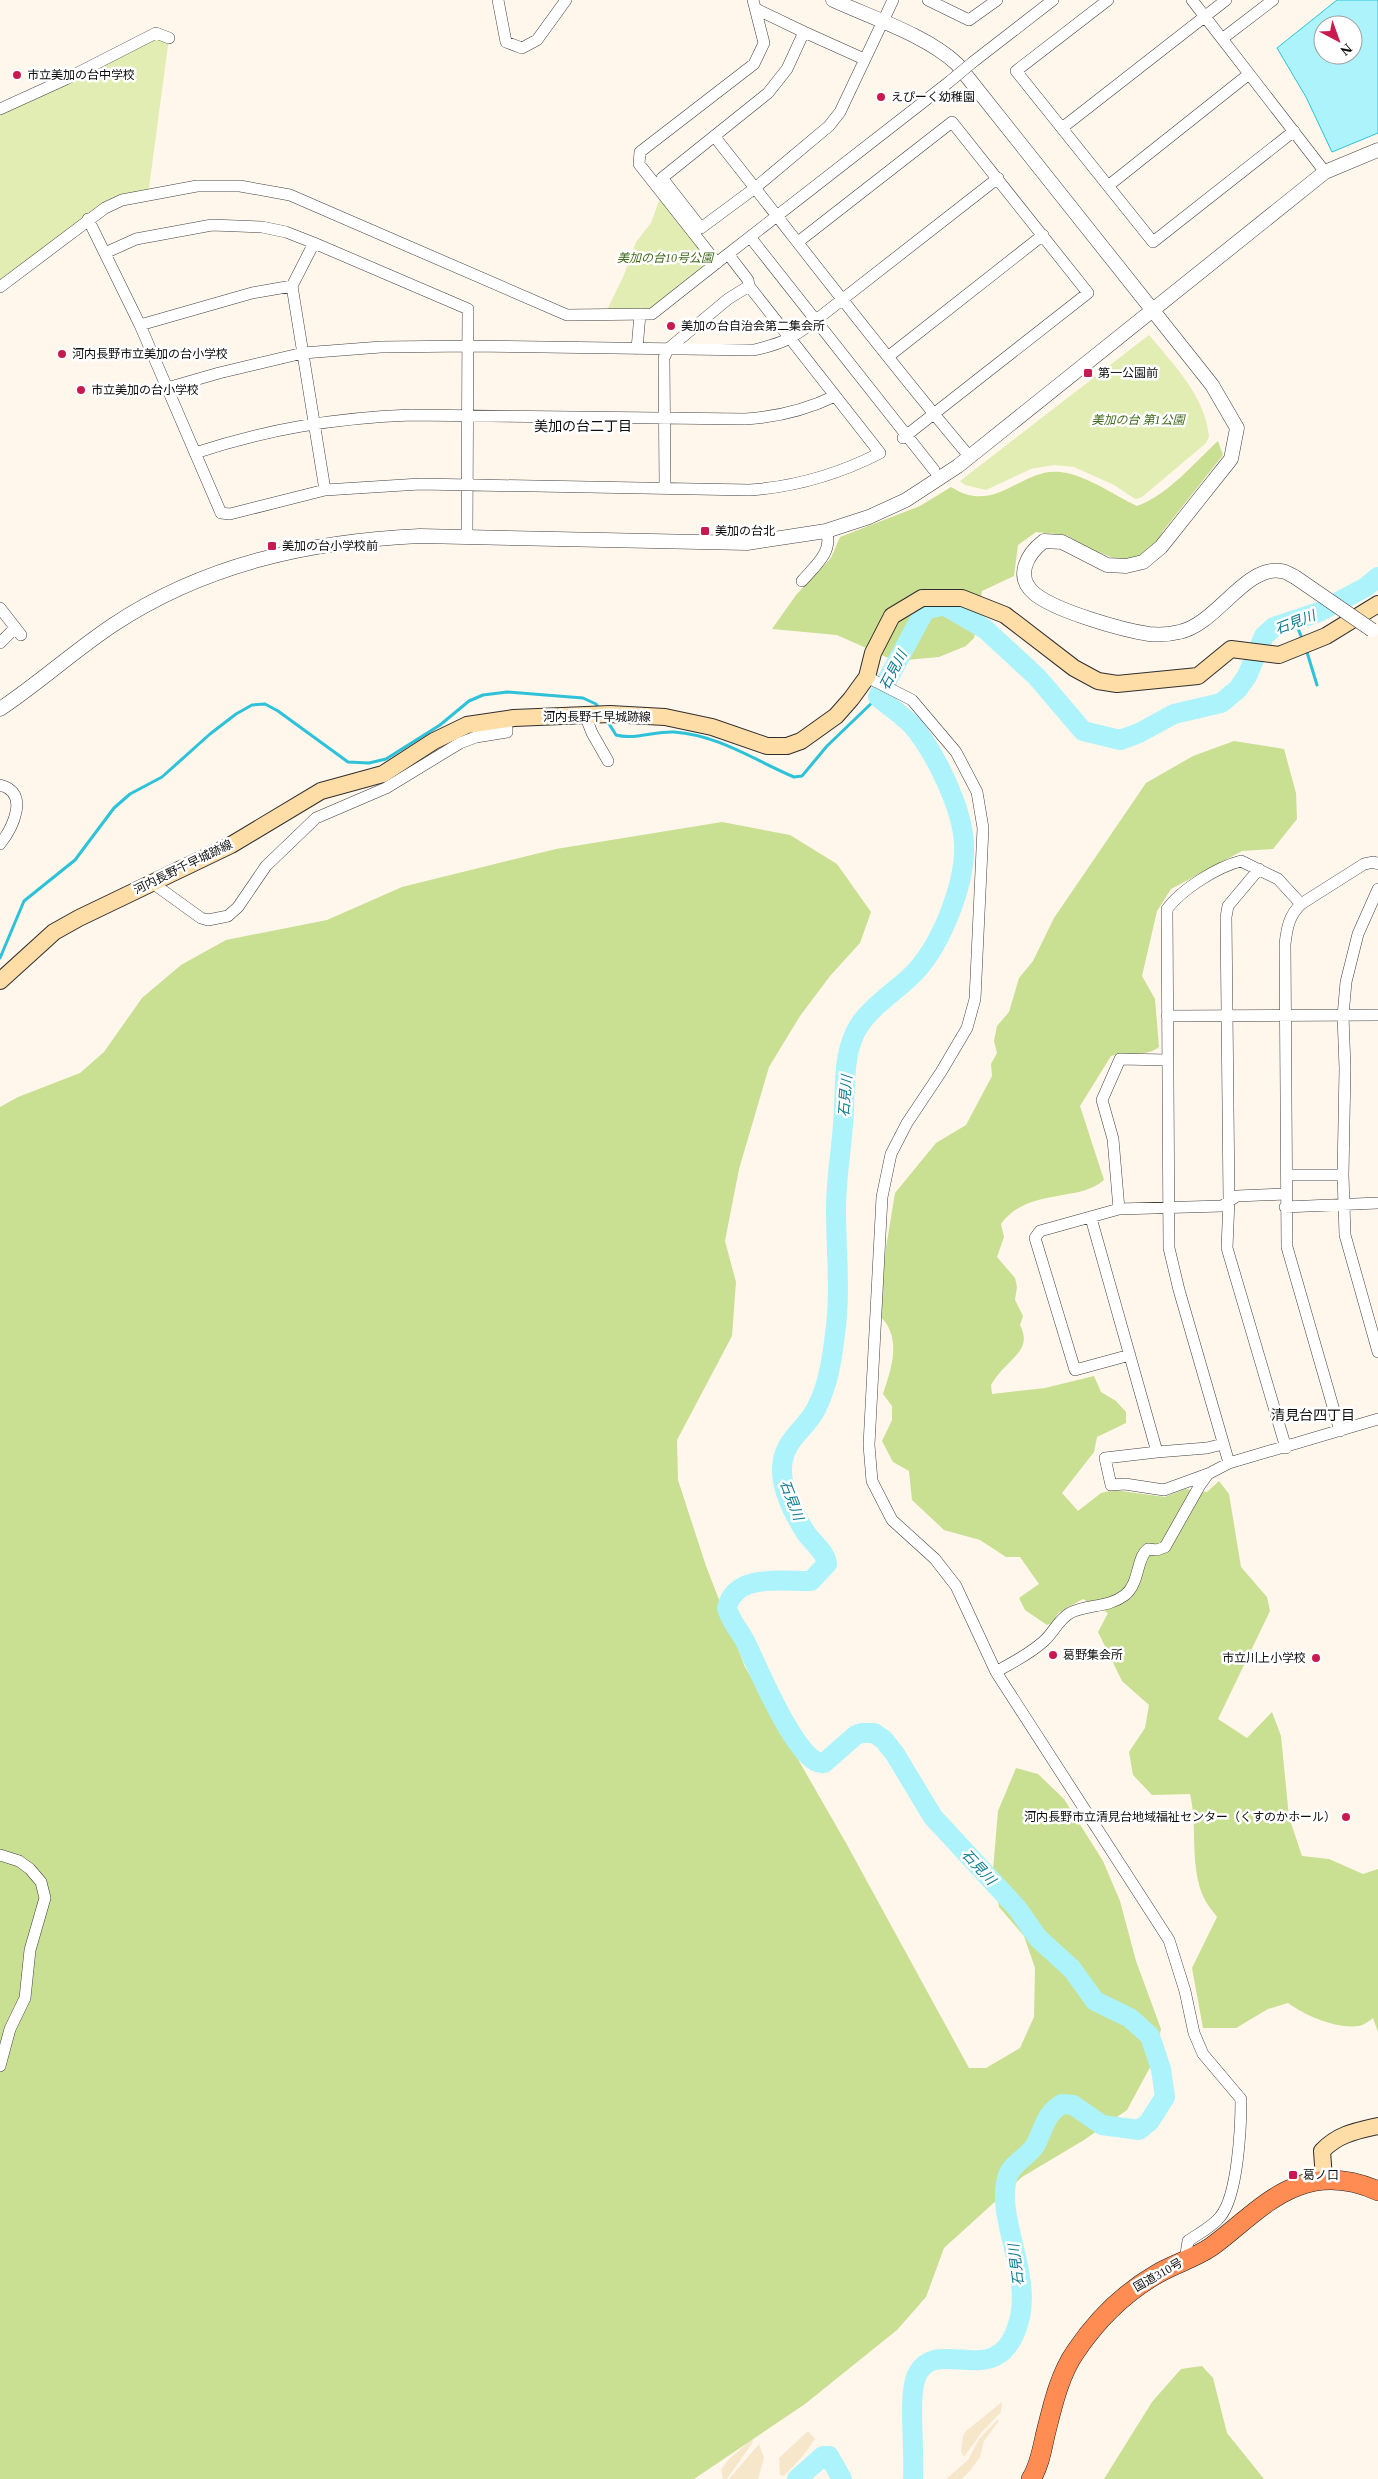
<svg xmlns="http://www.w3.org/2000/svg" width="1378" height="2479" viewBox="0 0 1378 2479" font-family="'Times New Roman','Noto Sans JP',serif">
	<rect width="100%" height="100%" fill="#fff6ec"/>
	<path fill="#f7e7ca" d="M 1002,2402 L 1001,2412 L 982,2432 L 964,2457 L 961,2452 L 963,2436 L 966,2431 Z
		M 998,2419 L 998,2422 L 984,2441 L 980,2457 L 970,2471 L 961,2479 L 946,2479 L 968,2460 L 979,2439 Z
		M 808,2431 L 815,2439 L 802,2457 L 784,2476 L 780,2475 L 779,2458 Z
		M 752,2439 L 753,2442 L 727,2479 L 723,2479 L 721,2470 L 728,2460 Z
		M 759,2444 L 764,2458 L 758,2479 L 729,2479 Z"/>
	<path fill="#e1edb3" d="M 156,33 L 169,38 L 148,195 L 122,200 L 0,287 L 0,109 Z
		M 660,198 L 710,260 L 708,265 L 651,311 L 607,310 L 624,275 L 636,242 L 651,223 Z
		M 1149,335 C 1173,364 1206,397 1209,437 L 1205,444 L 1142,497 L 1135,499 L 1114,485 L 1074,467 L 1054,465 L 1031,469 L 986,490 L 965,485 L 960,481 Z"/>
	<path fill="#c9df91" d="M 1218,441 L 1223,455 L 1163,531 L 1153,549 L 1135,559 L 1116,559 L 1091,549 L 1066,535 L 1036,532 L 1018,545 L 1014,576 L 982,591 L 974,638 L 966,646 L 939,657 L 895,661 L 837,635 L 772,629 L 796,595 L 831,558 L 840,537 L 920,506 L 951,487 C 996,516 1020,468 1060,472 C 1087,475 1113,495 1137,506 C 1168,495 1194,463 1218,441 Z
		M 1234,741 L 1284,749 L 1296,793 L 1297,819 L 1273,849 L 1242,851 L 1171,889 L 1157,911 L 1142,976 L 1155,999 L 1159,1047 C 1147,1057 1126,1052 1111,1056 L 1080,1106 L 1104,1180 C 1078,1203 1028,1187 1001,1224 L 1004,1237 L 997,1257 L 1015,1278 L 1017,1287 L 1015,1300 L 1023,1316 L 1020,1325 C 1031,1346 1016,1355 1003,1369 C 998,1374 994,1380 991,1385 L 992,1394 L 1045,1388 L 1094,1376 L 1101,1392 L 1116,1401 L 1126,1412 L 1126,1423 L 1097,1437 L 1094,1452 L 1062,1493 L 1078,1511 L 1101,1493 L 1114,1490 L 1165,1497 L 1185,1489 L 1207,1492 L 1219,1481 L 1229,1494 L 1241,1567 L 1267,1597 L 1270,1611 L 1218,1719 L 1247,1738 L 1272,1712 L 1281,1736 L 1289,1817 L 1302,1856 L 1329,1859 L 1363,1874 L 1378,1869 L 1378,2032 L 1373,2018 C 1369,2021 1364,2025 1359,2026 C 1336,2029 1306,2016 1288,2003 L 1268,2009 L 1236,2028 L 1203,2028 L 1192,1968 L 1217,1917 C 1213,1911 1207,1905 1204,1898 C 1189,1866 1198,1827 1190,1794 L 1152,1795 L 1133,1775 L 1129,1752 L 1145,1728 L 1149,1705 L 1122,1681 L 1098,1632 L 1108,1613 L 1083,1599 L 1058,1613 L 1053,1623 L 1047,1625 L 1025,1610 L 1019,1598 L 1039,1584 L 1020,1557 L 1006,1557 L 980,1540 L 944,1530 L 912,1500 L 909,1471 L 893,1462 L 882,1441 L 892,1420 L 892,1406 L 883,1394 C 892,1367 902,1338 880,1316 L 879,1290 L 895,1193 L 936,1143 L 966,1125 L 992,1076 L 991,1064 L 997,1053 L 994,1041 L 997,1026 L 1009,1012 L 1019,978 L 1033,961 L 1054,918 L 1146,783 L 1193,756 Z
		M 722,822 L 790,835 L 837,864 L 871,912 L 860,943 L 830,976 L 800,1016 L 769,1067 L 739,1169 L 725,1241 L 736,1282 L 732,1336 L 677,1440 L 678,1480 L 706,1566 L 745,1667 L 846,1843 L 969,2068 L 986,2068 L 1020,2048 L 1034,2017 L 1035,1968 L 1024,1936 L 999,1907 L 993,1870 L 998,1811 L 1016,1768 L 1038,1774 L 1064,1799 L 1103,1861 L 1120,1901 L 1136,1961 L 1161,2029 L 1155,2058 L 1127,2110 L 1084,2140 L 1022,2177 L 944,2248 L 926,2297 L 897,2330 L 805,2404 L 694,2479 L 0,2479 L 0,1107 L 18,1097 L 80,1073 L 104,1052 L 142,998 L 181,965 L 226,940 L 327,920 L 402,887 L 556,849 Z
		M 1202,2366 L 1213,2378 L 1227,2433 L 1264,2479 L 1104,2479 L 1152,2402 L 1181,2369 Z"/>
	<path fill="#acf3fb" stroke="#2dc2d8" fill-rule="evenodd" d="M 1337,0 L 1378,0 L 1378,133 L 1332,152 L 1306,97 L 1277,48 ZM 1323,25 L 1353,25 L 1353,55 L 1323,55 Z"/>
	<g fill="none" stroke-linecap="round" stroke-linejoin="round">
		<path stroke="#2dc2d8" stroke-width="3" d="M 1295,621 L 1303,641
			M 1306,649 L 1317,685
			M 606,719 L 616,735 C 634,740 655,731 674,732 C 718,735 754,760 794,777 L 802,776 L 827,746 L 878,697
			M 0,958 L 24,901 L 75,860 L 114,808 L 130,794 L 162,777 L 210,734 L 236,714 L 252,705 L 265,704 L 278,711 L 348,762 L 369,763 L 386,759 L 440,725 L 469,701 L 483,695 L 507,692 L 583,698 L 596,704 L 600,710"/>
		<path stroke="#acf3fb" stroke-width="20" d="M 797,2479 L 823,2456 L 829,2456 L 842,2479
			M 913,2479 C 915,2452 908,2398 916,2377 C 936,2330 1001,2399 1020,2317 C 1030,2271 996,2216 1007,2178 C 1011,2163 1029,2157 1036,2144 C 1044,2128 1046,2113 1062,2104 L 1073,2105 L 1102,2125 L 1139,2130 L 1149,2122 L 1165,2097 L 1161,2069 L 1150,2036 L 1130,2018 L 1095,2001 L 1072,1969 L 1038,1938 L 1017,1908 L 933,1817 L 895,1754 L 884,1740 L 874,1733 L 862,1733 L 856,1735 L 824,1763 C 799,1768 757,1666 747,1645 C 741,1632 730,1621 727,1608 C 735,1572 784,1582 811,1581 L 827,1564 C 826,1552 813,1543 806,1533 C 795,1516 782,1491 782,1470 C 782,1440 804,1432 816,1409 C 828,1386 832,1360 835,1334 C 841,1293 836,1251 836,1209 C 836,1175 843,1142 844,1108 C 845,1084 844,1056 855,1033 C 865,1011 892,994 909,978 C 940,950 966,884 964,843 C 962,807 935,752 912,725 C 902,715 889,706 878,697 L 925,610 L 944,605 L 985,629 L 1037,677 L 1083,731 L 1120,740 L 1139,733 L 1174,714 L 1221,703 L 1238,689 L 1247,676 L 1264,636 L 1274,627 L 1319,612 L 1366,587 L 1378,577"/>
		<defs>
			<path id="minor" d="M 498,0 L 506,42 L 522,48 L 537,40 L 566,0
				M 928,0 L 969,20 L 997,0
				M 1108,0 L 1016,71 L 1153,242 L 1294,131
				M 1192,0 L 1325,172
				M 756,9 L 804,32
				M 1222,39 L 1273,0
				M 864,59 L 804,32 L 787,69 L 768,93 L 662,178 L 701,228 L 755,188 L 829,126 L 840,112 L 893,0
				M 973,62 L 1053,0
				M 0,109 L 66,79 L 156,33 L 169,38
				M 1062,128 L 1226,0
				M 714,136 C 799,243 881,352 969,456
				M 1108,186 L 1249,74
				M 88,219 L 140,325 L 221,513 L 230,514 L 325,490 L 420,484 L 749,490 C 795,487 839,474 880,453 L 749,286 L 728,299 L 668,349 L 664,358 L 665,487
				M 750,237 L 934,470
				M 798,242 L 952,122 L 1088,293 L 903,438
				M 105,253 L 136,239 L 212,225 L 262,227 L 286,232 L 314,243 L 468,309 L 467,537
				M 728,254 L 949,82
				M 717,263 L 639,164 L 640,152 L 754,64 L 764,43 L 753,0
				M 292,286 L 314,243
				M 0,287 L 105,208 L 122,200 L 197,186 L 240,186 L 290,195 L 567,315 L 652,314 L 728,254 L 748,280 L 749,286
				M 140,325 L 252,293 L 292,286 L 325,490
				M 637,349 L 640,314
				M 889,356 L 1043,235
				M 167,388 L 219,373 L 303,353 L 381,347 L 470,346 L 754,350 C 784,343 791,339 816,320 L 998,178
				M 195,453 C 268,429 334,418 411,415 L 745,419 C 778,417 806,410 835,396
				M 802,581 C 815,566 834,551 826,531
				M 0,608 L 21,635
				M 0,643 L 15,628
				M 867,677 L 912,700 L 956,752 L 977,792 L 983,828 L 975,999 L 967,1028 L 941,1072 L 907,1123 L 891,1154 L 882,1197 L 869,1445 L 872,1481 L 892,1520 L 935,1559 L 956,1586 L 996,1672 L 1169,1940 L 1185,1991 L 1194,2033 L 1203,2054 L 1241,2099 C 1241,2127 1238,2196 1220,2217 C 1212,2227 1198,2234 1188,2241 L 1185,2260
				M 585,715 L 592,733 L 608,761
				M 0,785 C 31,792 12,829 0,844
				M 1259,869 L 1228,906 L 1226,917 L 1229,1200 L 1227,1248 L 1286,1448
				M 151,882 L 201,918 L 208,920 L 228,916 L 238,907 L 266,866 L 316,818 L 386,788 L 460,743 L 476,737 L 507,732 L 507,728 L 481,730
				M 1378,889 L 1358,934 L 1346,982 L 1343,1016 L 1345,1068 L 1343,1175 L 1345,1235 L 1378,1352
				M 1167,1016 L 1378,1015
				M 1287,1175 L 1343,1175
				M 1285,1207 L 1378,1203
				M 1119,1209 L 1113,1139 L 1102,1100 L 1120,1059 L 1167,1060
				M 1091,1218 L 1157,1452 L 1207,1448 L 1223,1444
				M 1130,1355 L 1075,1370 L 1035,1238 L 1040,1231 L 1119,1209 L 1222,1206 L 1237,1196 L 1285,1194
				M 1340,1431 L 1287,1247 L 1285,944 C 1287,927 1289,916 1301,904 L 1364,864 L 1374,862 L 1378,864
				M 1157,1452 L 1105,1458 L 1111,1485 L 1125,1484 L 1164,1490 L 1208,1474
				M 1229,1463 L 1179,1290 L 1169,1248 L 1167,909 C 1182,889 1217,867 1241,861 L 1278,879 L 1301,904
				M 996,1672 C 1013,1662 1030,1654 1044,1641 C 1054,1632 1058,1620 1070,1613 C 1088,1604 1108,1608 1125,1595 C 1140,1583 1136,1558 1148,1549 L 1157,1550 L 1165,1547 L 1200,1485 L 1208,1474 L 1229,1463 L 1378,1419
				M 0,1855 L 19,1861 L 30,1869 L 41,1882 L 45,1898 L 30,1950 L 25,1998 L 10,2029 L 0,2066"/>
			<path id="tertiary" d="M 833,0 C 872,18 926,35 957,64 L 1212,385 L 1237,428 L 1231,459 L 1161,547 L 1143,562 L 1126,566 L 1107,565 L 1062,542 L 1044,541 C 1027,554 1014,577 1035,594 C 1056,611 1122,630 1149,634 C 1158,635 1171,634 1179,632 C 1216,625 1245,565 1281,571 C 1285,571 1291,575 1295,577
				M 0,709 C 39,683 74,651 113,625 C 205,564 311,541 420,536 L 747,543 L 826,531 L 869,517 L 906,500 L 958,466 L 1325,172 L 1378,150"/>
			<path id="secondary" d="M 0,981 L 54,932 L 79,918 L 231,845 L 321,791 L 383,774 L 434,741 L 467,725 L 514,718 L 610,714 L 665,717 L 712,727 L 767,746 L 787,746 L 801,741 L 836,716 L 851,699 L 867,677 L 873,653 L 892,616 L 922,598 L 962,598 L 1005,615 L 1074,668 L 1098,681 L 1117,684 L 1198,676 L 1231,649 L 1279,655 L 1326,636 L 1378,604
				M 1324,2179 L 1322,2151 C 1338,2134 1356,2131 1378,2126"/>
			<path id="trunk" d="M 1031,2479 C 1039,2467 1042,2450 1045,2436 C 1052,2408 1059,2375 1076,2351 C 1097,2320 1124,2293 1157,2274 C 1174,2264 1195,2258 1211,2247 C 1239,2227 1265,2198 1298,2186 C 1325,2176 1352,2179 1378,2191"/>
		</defs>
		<use href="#minor" stroke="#404040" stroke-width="12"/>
		<use href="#tertiary" stroke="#404040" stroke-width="15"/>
		<use href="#secondary" stroke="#2f2f2f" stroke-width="18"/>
		<use href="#trunk" stroke="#1e1e1e" stroke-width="20"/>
		<use href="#minor" stroke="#fff" stroke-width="11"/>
		<use href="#tertiary" stroke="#fff" stroke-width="14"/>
		<use href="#secondary" stroke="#ffdda7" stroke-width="16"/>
		<use href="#trunk" stroke="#ff8c53" stroke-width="19"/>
		<defs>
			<path id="minor-bridge" d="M 949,82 L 973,62"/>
			<path id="tertiary-bridge" d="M 1295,577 L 1372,630"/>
		</defs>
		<use href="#minor-bridge" stroke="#404040" stroke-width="12" stroke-linecap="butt"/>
		<use href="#tertiary-bridge" stroke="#404040" stroke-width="15" stroke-linecap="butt"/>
		<use href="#minor-bridge" stroke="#fff" stroke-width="11"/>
		<use href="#tertiary-bridge" stroke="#fff" stroke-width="14"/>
	</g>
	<g fill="#c81a51" stroke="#fff" stroke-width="2">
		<circle cx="17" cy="75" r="5"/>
		<circle cx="881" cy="97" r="5"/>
		<circle cx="671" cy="326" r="5"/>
		<circle cx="62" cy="354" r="5"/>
		<rect x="1083" y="368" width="10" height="10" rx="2.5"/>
		<circle cx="81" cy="390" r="5"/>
		<rect x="700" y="526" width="10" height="10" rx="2.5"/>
		<rect x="267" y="541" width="10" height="10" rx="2.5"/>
		<circle cx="1053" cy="1655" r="5"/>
		<circle cx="1316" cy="1658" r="5"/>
		<circle cx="1346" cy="1817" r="5"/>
		<rect x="1288" y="2170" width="10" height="10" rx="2.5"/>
	</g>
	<g text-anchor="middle" stroke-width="5" stroke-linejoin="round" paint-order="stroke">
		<g font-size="12" fill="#0d0d0d" stroke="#fff" text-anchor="start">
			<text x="27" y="79">市立美加の台中学校</text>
			<text x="891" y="101">えぴーく幼稚園</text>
			<text x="681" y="330">美加の台自治会第二集会所</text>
			<text x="72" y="358">河内長野市立美加の台小学校</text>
			<text x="1098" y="377">第一公園前</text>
			<text x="91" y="394">市立美加の台小学校</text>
			<text x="715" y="535">美加の台北</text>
			<text x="282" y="550">美加の台小学校前</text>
			<text x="1063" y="1659">葛野集会所</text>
			<text x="1306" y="1662" text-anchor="end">市立川上小学校</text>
			<text x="1336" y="1821" text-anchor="end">河内長野市立清見台地域福祉センター（くすのかホール）</text>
			<text x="1303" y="2179">葛ノ口</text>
		</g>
		<g font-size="12" font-style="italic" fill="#3f6918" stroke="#fff">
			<text x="665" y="262">美加の台10号公園</text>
			<text x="1138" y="424">美加の台 第1公園</text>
		</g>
		<g font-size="12" fill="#0d0d0d" stroke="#fff">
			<text x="597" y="721">河内長野千早城跡線</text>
			<text transform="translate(183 867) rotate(-26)" y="4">河内長野千早城跡線</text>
			<text transform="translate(1158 2275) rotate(-30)" y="4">国道310号</text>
		</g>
		<g font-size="14" fill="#0d0d0d" stroke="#fff">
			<text x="583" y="431">美加の台二丁目</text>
			<text x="1313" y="1420">清見台四丁目</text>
		</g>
		<g font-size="14" font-style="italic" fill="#0d7c91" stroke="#fff">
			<text transform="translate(1295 622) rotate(-21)" y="5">石見川</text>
			<text transform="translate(893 670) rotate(-62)" y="5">石見川</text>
			<text transform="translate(845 1096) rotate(-85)" y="5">石見川</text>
			<text transform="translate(792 1500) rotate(69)" y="5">石見川</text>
			<text transform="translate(979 1867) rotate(47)" y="5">石見川</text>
			<text transform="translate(1016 2265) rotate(-97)" y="5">石見川</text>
		</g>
	</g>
	<g transform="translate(1338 40) rotate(139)"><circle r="24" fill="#ffffff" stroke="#9e9e9e"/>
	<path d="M0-4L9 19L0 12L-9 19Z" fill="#c81a51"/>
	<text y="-8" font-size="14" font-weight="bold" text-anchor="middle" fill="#0d0d0d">N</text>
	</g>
</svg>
